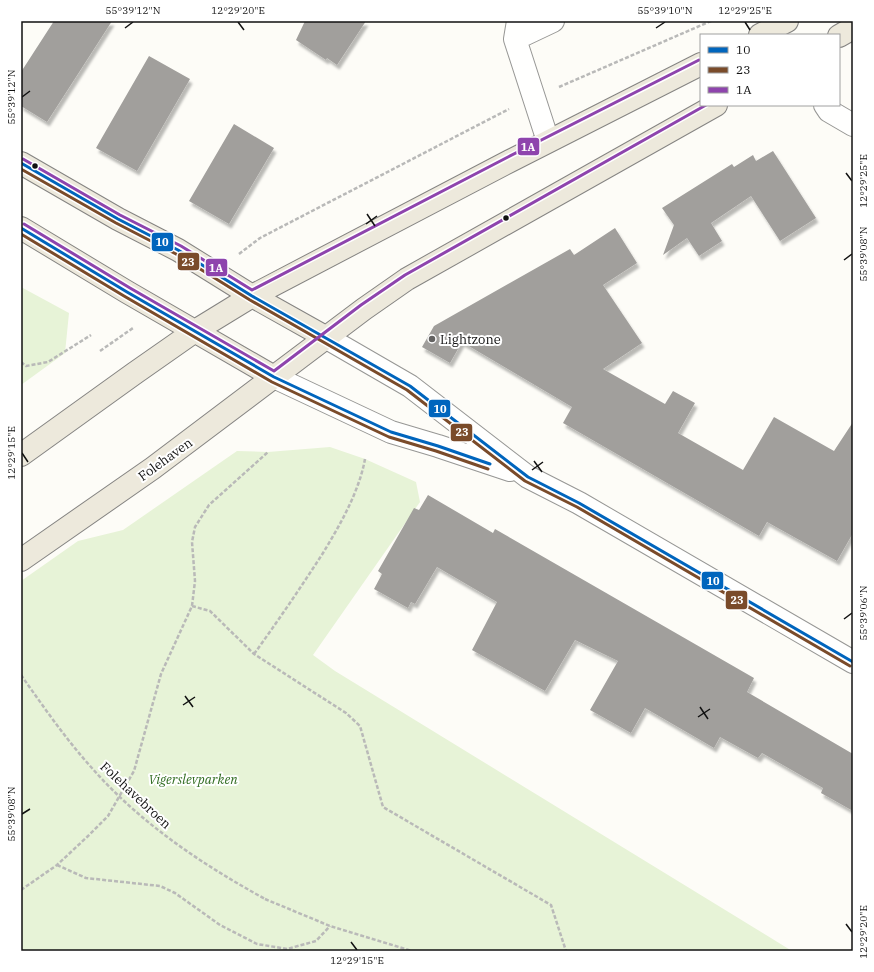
<svg xmlns="http://www.w3.org/2000/svg" width="874" height="972" viewBox="0 0 874 972" font-family="'IBM Plex Serif',serif">
	<defs>
		<filter id="shadow"><feDropShadow dx="2.5" dy="4.5" stdDeviation="1" flood-color="#0004"/></filter>
	</defs>
	<rect width="100%" height="100%" fill="#fdfcf7"/>
	<path fill="#e7f3d7" d="M 21,287 L 69,313 L 65,353 L 21,385 Z
		M 330,447 L 365,459 L 416,482 L 420,502 L 313,655 L 335,671 L 792,951 L 21,951 L 21,581 L 78,541 L 123,530 L 237,451 L 268,452 Z"/>
	<path fill="#a19f9c" filter="url(#shadow)" d="M 54,21 L 112,21 L 47,122 L 21,106 L 21,72 Z
		M 305,21 L 366,21 L 337,65 L 327,58 L 326,60 L 296,40 Z
		M 149,56 L 190,79 L 137,171 L 96,148 Z
		M 234,124 L 274,148 L 229,224 L 189,201 Z
		M 773,151 L 816,218 L 780,241 L 751,196 L 711,223 L 722,241 L 699,256 L 687,238 L 663,255 L 674,225 L 662,208 L 732,164 L 734,167 L 753,155 L 756,161 Z
		M 615,228 L 637,263 L 603,285 L 642,343 L 603,369 L 665,404 L 673,391 L 695,403 L 678,433 L 743,470 L 774,417 L 834,451 L 853,422 L 853,533 L 837,561 L 767,522 L 759,536 L 563,423 L 572,407 L 462,342 L 450,363 L 422,347 L 434,326 L 570,249 L 574,255 Z
		M 428,495 L 493,533 L 495,529 L 754,678 L 747,692 L 853,754 L 853,811 L 821,793 L 823,788 L 762,753 L 758,758 L 720,737 L 714,748 L 645,708 L 631,733 L 590,710 L 618,661 L 575,640 L 545,691 L 472,650 L 497,602 L 437,567 L 415,604 L 411,602 L 408,608 L 374,589 L 382,574 L 378,571 L 414,508 L 419,510 Z"/>
	<g fill="none" stroke-linecap="round" stroke-linejoin="round">
		<defs>
			<path id="minor" d="M 518,21 L 515,39 L 548,141
				M 515,39 L 553,21
				M 825,105 L 829,111 L 853,125"/>
			<path id="tertiary" d="M 327,338 L 410,386 L 528,477 L 579,503 L 853,662
				M 274,377 L 391,432 L 438,446 L 510,470"/>
			<path id="primary" d="M 760,35 L 787,21
				M 839,36 L 853,28
				M 21,163 L 118,219 L 178,250 L 252,296 L 327,338
				M 21,228 L 127,292 L 274,377
				M 21,455 L 135,373 L 195,331 L 252,296 L 510,161 L 701,64
				M 21,560 L 153,468 L 364,309 L 407,279 L 716,105"/>
		</defs>
		<use href="#minor" stroke="#979795" stroke-width="24"/>
		<use href="#tertiary" stroke="#979795" stroke-width="24"/>
		<use href="#primary" stroke="#858482" stroke-width="24"/>
		<path stroke="#b9b9b8" stroke-width="2.5" stroke-dasharray="4 2" stroke-linecap="butt" d="M 559,87 L 711,21
			M 239,254 L 260,238 L 509,109
			M 100,351 L 133,328
			M 21,362 L 26,366 L 48,362 L 91,335
			M 192,606 L 210,611 L 254,654 L 346,713 L 360,726 L 383,807 L 551,905 L 566,951
			M 254,654 C 278,621 301,587 323,553 C 340,525 359,492 365,459
			M 57,865 L 86,878 L 160,886 L 175,893 L 220,925 L 257,944 L 287,949 L 316,941 L 330,926
			M 21,890 L 57,865 L 87,837 L 108,816 L 134,771 L 161,674 L 192,606 L 195,581 L 192,542 L 195,527 L 209,505 L 268,452
			M 265,899 L 330,926 L 412,951"/>
		<use href="#minor" stroke="#fffffe" stroke-width="22"/>
		<use href="#tertiary" stroke="#fffffe" stroke-width="22"/>
		<use href="#primary" stroke="#ede9dc" stroke-width="22"/>
		<path stroke="#b9b9b8" stroke-width="2.5" stroke-dasharray="4 2" stroke-linecap="butt" d="M 21,675 C 43,706 65,738 91,767 C 140,823 200,863 265,899"/>
		<defs>
			<path id="bus-1" d="M 21,163 L 118,219 L 178,250 L 252,296 L 410,386 L 528,477 L 579,503 L 853,662
				M 21,228 L 127,292 L 274,377 L 391,432 L 438,446 L 490,464"/>
			<path id="bus-2" d="M 21,169 L 116,223 L 176,254 L 250,300 L 407,390 L 525,481 L 577,507 L 850,666
				M 21,234 L 124,296 L 272,382 L 389,437 L 436,451 L 488,469"/>
			<path id="bus-3" d="M 23,159 L 120,215 L 181,246 L 252,290 L 508,157 L 699,60
				M 24,224 L 130,288 L 274,371 L 361,305 L 405,275 L 706,105"/>
		</defs>
		<use href="#bus-1" stroke="#fff" stroke-width="6"/>
		<use href="#bus-2" stroke="#fff" stroke-width="6"/>
		<use href="#bus-3" stroke="#fff" stroke-width="6"/>
		<use href="#bus-1" stroke="#0065bd" stroke-width="3"/>
		<use href="#bus-2" stroke="#7a4b2a" stroke-width="3"/>
		<use href="#bus-3" stroke="#8e44ad" stroke-width="3"/>
	</g>
	<path fill="none" stroke="#111" stroke-width="1.5" d="M 238,22 L 244,30M 745,22 L 750,30M 125,28 L 133,22M 656,28 L 665,22M 22,97 L 30,91M 846,173 L 852,181M 367,214 L 375,226M 366,224 L 377,216M 844,260 L 852,254M 22,453 L 28,462M 534,461 L 542,472M 532,470 L 543,462M 844,619 L 852,613M 185,696 L 193,707M 183,705 L 195,697M 700,707 L 708,719M 698,717 L 710,709M 22,814 L 30,809M 846,924 L 852,932M 351,942 L 357,950"/>
	<g fill="#111" stroke="#fff" stroke-width="1.5">
		<circle cx="35" cy="166" r="3.5"/>
		<circle cx="506" cy="218" r="3.5"/>
	</g>
	<circle fill="#646362" stroke="#fff" stroke-width="1.5" cx="432" cy="339" r="4"/>
	<g text-anchor="middle" stroke-width="4" stroke-linejoin="round" paint-order="stroke">
		<g font-size="13" fill="#111" stroke="#fff" text-anchor="start">
			<text x="440" y="344">Lightzone</text>
		</g>
		<g font-size="13" fill="#111" stroke="#fff">
			<text transform="translate(165 459) rotate(-36)" y="5">Folehaven</text>
			<text transform="translate(136 795) rotate(43)" y="5">Folehavebroen</text>
		</g>
		<g font-size="13" font-style="italic" fill="#2f6b1f" stroke="#fff">
			<text x="193" y="784">Vigerslevparken</text>
		</g>
	</g>
	<g stroke="#fff" stroke-width="1.5">
		<rect x="517" y="137" width="23" height="19" rx="4" fill="#8e44ad"/>
		<rect x="151" y="232" width="23" height="20" rx="4" fill="#0065bd"/>
		<rect x="177" y="252" width="23" height="19" rx="4" fill="#7a4b2a"/>
		<rect x="205" y="258" width="23" height="19" rx="4" fill="#8e44ad"/>
		<rect x="428" y="399" width="23" height="19" rx="4" fill="#0065bd"/>
		<rect x="450" y="423" width="23" height="19" rx="4" fill="#7a4b2a"/>
		<rect x="701" y="571" width="23" height="19" rx="4" fill="#0065bd"/>
		<rect x="725" y="590" width="23" height="20" rx="4" fill="#7a4b2a"/>
	</g>
	<g font-size="11" text-anchor="middle" font-weight="bold" fill="#fff">
		<text x="528" y="151">1A</text>
		<text x="162" y="246">10</text>
		<text x="188" y="266">23</text>
		<text x="216" y="272">1A</text>
		<text x="440" y="413">10</text>
		<text x="462" y="436">23</text>
		<text x="713" y="585">10</text>
		<text x="737" y="604">23</text>
	</g>
	<rect width="874" height="972" fill="none" stroke="#ffffff" stroke-width="44"/>
	<rect x="700" y="34" width="140" height="72" fill="#ffffff" stroke="#a0a0a0"/>
	<rect x="708" y="47" width="20" height="6" fill="#0065bd" stroke="#a0a0a0"/>
	<text x="736" y="54" font-size="12" fill="#111111">10</text>
	<rect x="708" y="67" width="20" height="6" fill="#7a4b2a" stroke="#a0a0a0"/>
	<text x="736" y="74" font-size="12" fill="#111111">23</text>
	<rect x="708" y="87" width="20" height="6" fill="#8e44ad" stroke="#a0a0a0"/>
	<text x="736" y="94" font-size="12" fill="#111111">1A</text>
	<rect x="22" y="22" width="830" height="928" fill="none" stroke="#111" stroke-width="1.5"/>
	<g font-size="10" text-anchor="middle" fill="#111">
		<text x="133" y="14">55°39'12"N</text>
		<text x="238" y="14">12°29'20"E</text>
		<text x="665" y="14">55°39'10"N</text>
		<text x="745" y="14">12°29'25"E</text>
		<text transform="translate(11 97) rotate(-90)" y="4">55°39'12"N</text>
		<text transform="translate(863 181) rotate(-90)" y="4">12°29'25"E</text>
		<text transform="translate(863 254) rotate(-90)" y="4">55°39'08"N</text>
		<text transform="translate(11 453) rotate(-90)" y="4">12°29'15"E</text>
		<text transform="translate(863 613) rotate(-90)" y="4">55°39'06"N</text>
		<text transform="translate(11 814) rotate(-90)" y="4">55°39'08"N</text>
		<text transform="translate(863 932) rotate(-90)" y="4">12°29'20"E</text>
		<text x="357" y="964">12°29'15"E</text>
	</g>
</svg>
